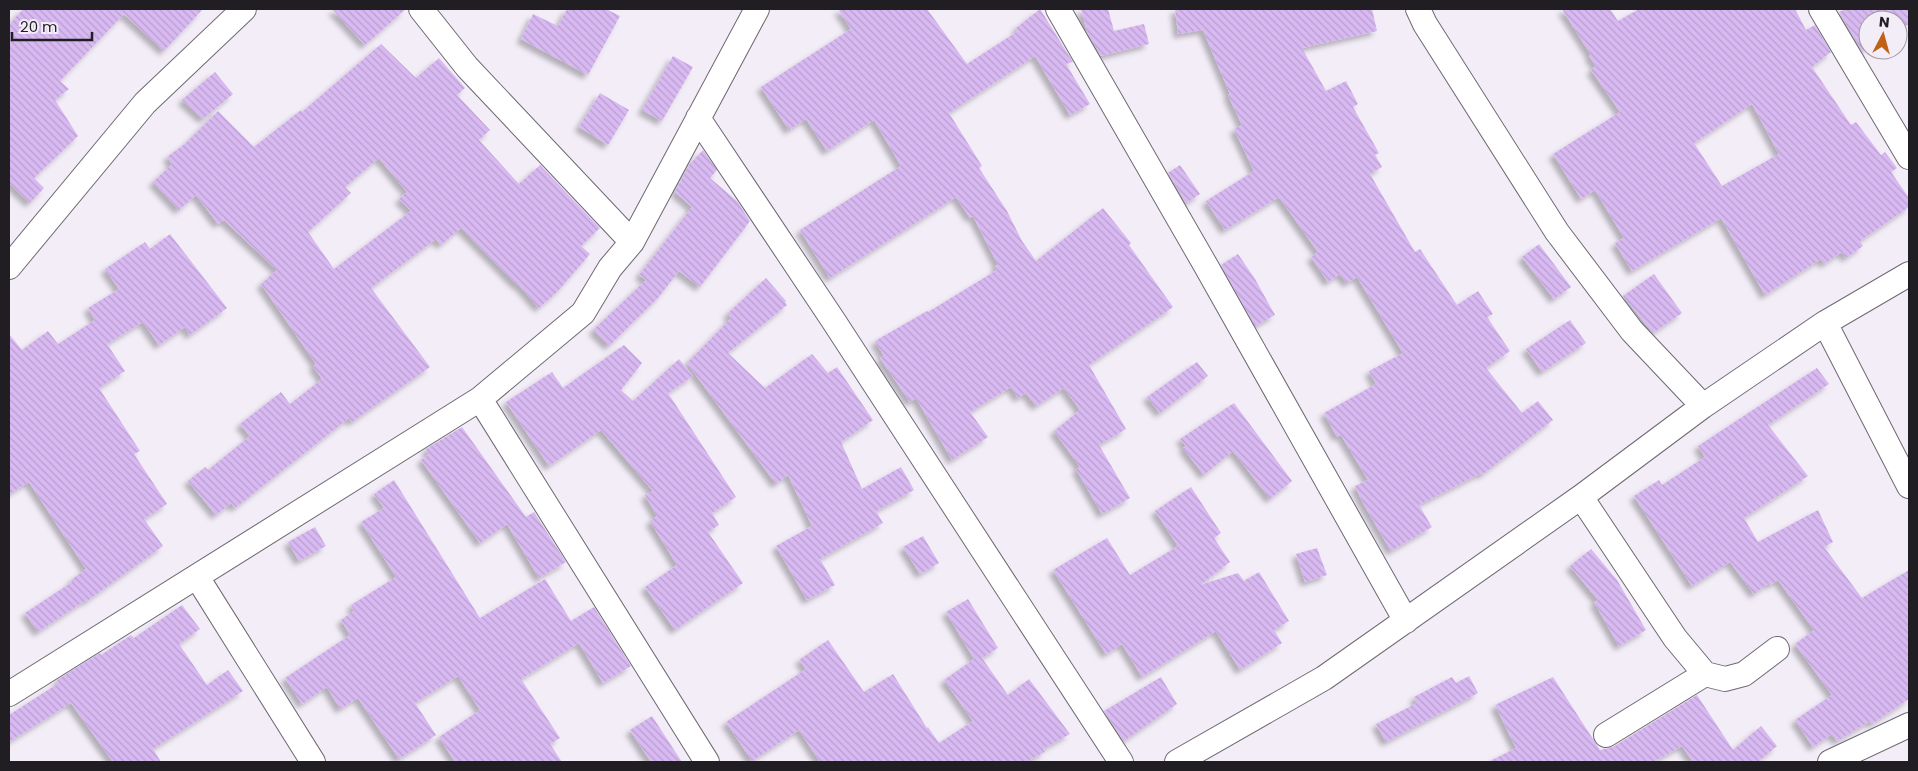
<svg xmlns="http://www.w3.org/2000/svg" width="1918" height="771" viewBox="0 0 1918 771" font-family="Poppins,sans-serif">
	<defs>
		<pattern id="building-back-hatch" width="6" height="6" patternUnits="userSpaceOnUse" patternTransform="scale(1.25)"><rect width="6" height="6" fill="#d8b9f2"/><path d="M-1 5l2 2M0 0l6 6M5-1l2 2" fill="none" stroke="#b99fcf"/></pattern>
		<filter id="shadow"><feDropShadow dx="-4.5" dy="4.5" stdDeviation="2.5" flood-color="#0004"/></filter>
	</defs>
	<rect width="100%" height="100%" fill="#f3edf8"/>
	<path fill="url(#building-back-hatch)" fill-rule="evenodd" filter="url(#shadow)" d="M 23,9 L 203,9 L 164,51 L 124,14 L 60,81 L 69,89 L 55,100 L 78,136 L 34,178 L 44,188 L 30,203 L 9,183 L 9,25 Z
		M 332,9 L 406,9 L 365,45 Z
		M 567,9 L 606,9 L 620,16 L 588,75 L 521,39 L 533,14 L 558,26 Z
		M 838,9 L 927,9 L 967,64 L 1018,31 L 1016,28 L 1040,9 L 1073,62 L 1066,64 L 1090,104 L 1070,115 L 1035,56 L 949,113 L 982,166 L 979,168 L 1007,211 L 1022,241 L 1036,261 L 1103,208 L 1131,243 L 1129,245 L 1173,307 L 1089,365 L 1126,429 L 1099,445 L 1130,498 L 1102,514 L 1076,469 L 1080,467 L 1054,431 L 1080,410 L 1064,388 L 1036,406 L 1026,393 L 1018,398 L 1011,387 L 970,412 L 988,437 L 952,460 L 916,398 L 910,402 L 880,358 L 884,356 L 875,341 L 927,311 L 928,312 L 997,270 L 995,266 L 998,265 L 973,216 L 970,218 L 956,197 L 830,278 L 800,230 L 901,166 L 874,120 L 827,151 L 806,119 L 789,130 L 761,87 L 851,29 Z
		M 1081,9 L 1108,9 L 1114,31 L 1144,24 L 1149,44 L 1101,56 L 1087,32 Z
		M 1175,9 L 1372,9 L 1377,31 L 1302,48 L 1326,91 L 1346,81 L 1358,104 L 1353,107 L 1379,153 L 1375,155 L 1382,167 L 1370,174 L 1415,252 L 1420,249 L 1457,305 L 1478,291 L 1493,314 L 1487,317 L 1510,351 L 1486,368 L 1522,413 L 1538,401 L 1553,420 L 1482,475 L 1481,473 L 1419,505 L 1432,527 L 1391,551 L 1363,503 L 1355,486 L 1368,480 L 1341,435 L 1337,437 L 1324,413 L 1376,384 L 1369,371 L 1403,353 L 1357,277 L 1347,283 L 1340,274 L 1328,282 L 1311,257 L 1318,252 L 1279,197 L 1225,230 L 1206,201 L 1254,171 L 1234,129 L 1242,125 L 1228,95 L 1230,94 L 1203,30 L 1178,34 Z
		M 1562,9 L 1610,9 L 1618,21 L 1639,9 L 1795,9 L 1806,30 L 1815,25 L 1831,52 L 1812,67 L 1851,125 L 1856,122 L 1881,155 L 1885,152 L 1897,168 L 1891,172 L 1909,198 L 1909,207 L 1860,241 L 1863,246 L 1846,258 L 1842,252 L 1824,264 L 1821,259 L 1765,295 L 1721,218 L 1632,271 L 1615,243 L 1624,238 L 1595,190 L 1581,199 L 1553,154 L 1620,112 L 1591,70 L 1596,66 L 1589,56 L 1591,55 ZM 1752,104 L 1779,154 L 1722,186 L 1694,143 Z
		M 1845,9 L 1909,9 L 1909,24 L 1898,31 L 1898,20 L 1868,20 L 1868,48 L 1862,51 L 1839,12 Z
		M 381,44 L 416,78 L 439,58 L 465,88 L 457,95 L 490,130 L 479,140 L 519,184 L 540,165 L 600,228 L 581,246 L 590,254 L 558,291 L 539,308 L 518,284 L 517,285 L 461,228 L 441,245 L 436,239 L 371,288 L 430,367 L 352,422 L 349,418 L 235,508 L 231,503 L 216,515 L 188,481 L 205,467 L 208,470 L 250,436 L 240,424 L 281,392 L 290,404 L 322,379 L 313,366 L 316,364 L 261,284 L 277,270 L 224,220 L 218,224 L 196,195 L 179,210 L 153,182 L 172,164 L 167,157 L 186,143 L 218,111 L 254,147 L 301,110 L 302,112 ZM 379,158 L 407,192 L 399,199 L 411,211 L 334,269 L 308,232 L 351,193 L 345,187 Z
		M 673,56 L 693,67 L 662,121 L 642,110 Z
		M 215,72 L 233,94 L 203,119 L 182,100 Z
		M 600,93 L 629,110 L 608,145 L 579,127 Z
		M 703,150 L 717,170 L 710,178 L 737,201 L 750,221 L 700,287 L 679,271 L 658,298 L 609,346 L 593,330 L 646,280 L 639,275 L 692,207 L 675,192 L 689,165 Z
		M 1180,165 L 1200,194 L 1186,203 L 1168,173 Z
		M 170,234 L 227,308 L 190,335 L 185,327 L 159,345 L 143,322 L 107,344 L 125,371 L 99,388 L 140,451 L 134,454 L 167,504 L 144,519 L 163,546 L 87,601 L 86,600 L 38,632 L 25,613 L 72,582 L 71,580 L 86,569 L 29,482 L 9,494 L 9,334 L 22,350 L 48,331 L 58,344 L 95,320 L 88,308 L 119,289 L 105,269 L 145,242 L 150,249 Z
		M 1539,244 L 1571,287 L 1554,299 L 1522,257 Z
		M 1238,254 L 1255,279 L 1275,315 L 1255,326 L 1221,265 Z
		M 1654,274 L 1682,313 L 1653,333 L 1623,296 Z
		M 766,278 L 786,301 L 785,302 L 787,305 L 728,353 L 765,388 L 812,354 L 828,373 L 837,367 L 873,420 L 841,442 L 862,489 L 901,467 L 914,490 L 876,511 L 883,523 L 820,559 L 835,585 L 807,600 L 776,546 L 812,526 L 788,475 L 776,484 L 687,363 L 731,318 L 727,314 Z
		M 1570,320 L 1586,343 L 1542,372 L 1526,349 Z
		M 624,345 L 642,363 L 621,390 L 633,401 L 679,359 L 693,376 L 668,393 L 736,497 L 712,513 L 719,525 L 708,532 L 743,583 L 675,630 L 645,587 L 677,565 L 650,521 L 657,516 L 645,495 L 653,491 L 601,430 L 549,466 L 506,402 L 552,372 L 563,388 Z
		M 1197,362 L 1208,376 L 1160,413 L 1147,397 Z
		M 1817,368 L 1829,384 L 1768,425 L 1808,476 L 1744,518 L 1758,542 L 1818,510 L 1833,542 L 1824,547 L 1862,598 L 1909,570 L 1909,699 L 1872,724 L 1870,721 L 1837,741 L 1832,734 L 1813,747 L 1795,720 L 1832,695 L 1795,644 L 1814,630 L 1778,580 L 1770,585 L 1769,583 L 1754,594 L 1730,562 L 1692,586 L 1634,496 L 1659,480 L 1662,485 L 1705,457 L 1698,446 Z
		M 1234,403 L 1292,481 L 1270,499 L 1233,451 L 1204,475 L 1183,448 L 1186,446 L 1180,439 Z
		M 462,427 L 526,517 L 534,512 L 566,562 L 539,578 L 507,524 L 480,543 L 421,460 L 429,454 L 426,449 Z
		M 394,480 L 480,618 L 545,579 L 571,621 L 594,607 L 631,666 L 603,683 L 579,643 L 521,679 L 560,738 L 550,744 L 562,762 L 455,762 L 439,737 L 480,710 L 458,676 L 415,703 L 436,735 L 399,759 L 358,698 L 340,709 L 327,687 L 302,704 L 285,678 L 350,635 L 341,620 L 354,611 L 351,605 L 396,577 L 361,522 L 384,508 L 374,494 Z
		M 1191,487 L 1221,533 L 1214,538 L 1230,562 L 1200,585 L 1238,573 L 1244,581 L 1259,572 L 1289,621 L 1274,630 L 1282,643 L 1240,670 L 1216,631 L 1142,677 L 1122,644 L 1106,654 L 1053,570 L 1107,538 L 1130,575 L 1178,546 L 1155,511 Z
		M 315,527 L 326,546 L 299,561 L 288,542 Z
		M 923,536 L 939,563 L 920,574 L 903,547 Z
		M 1317,548 L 1327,575 L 1305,582 L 1296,554 Z
		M 1591,549 L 1617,580 L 1646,630 L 1619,646 L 1594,602 L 1598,600 L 1570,566 Z
		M 968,599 L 998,648 L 982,658 L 1008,695 L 1029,679 L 1070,734 L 1043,749 L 1045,752 L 1026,762 L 820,762 L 799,730 L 752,761 L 726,722 L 806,669 L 799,660 L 828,640 L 864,692 L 893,674 L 927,728 L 928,727 L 939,743 L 973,721 L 944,680 L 974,659 L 946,612 Z
		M 182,605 L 200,629 L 179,644 L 207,685 L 228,670 L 243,691 L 153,749 L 161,762 L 113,762 L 71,703 L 9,742 L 9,715 L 59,683 L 57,680 L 100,653 L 101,655 L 131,635 L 134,638 Z
		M 1469,676 L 1478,693 L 1386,742 L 1376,724 L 1417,703 L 1414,697 L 1452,677 L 1456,683 Z
		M 1161,677 L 1177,704 L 1124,741 L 1104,711 Z
		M 1553,677 L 1600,750 L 1613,747 L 1697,695 L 1733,750 L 1761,726 L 1777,746 L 1758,762 L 1693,762 L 1682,746 L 1653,762 L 1488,762 L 1516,748 L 1495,705 Z
		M 652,716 L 682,762 L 651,762 L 630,730 Z"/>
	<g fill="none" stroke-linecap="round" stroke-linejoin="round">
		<defs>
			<path id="minor" d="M 421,9 L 467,67 L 632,242
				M 1058,9 L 1206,266 L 1406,621
				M 1418,9 L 1425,24 L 1557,232 L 1632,331 L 1703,406
				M 1821,9 L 1909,157
				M 698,118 L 833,320 L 1121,762
				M 9,267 L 145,103 L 244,9
				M 1825,323 L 1909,486
				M 480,399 L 707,762
				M 1581,497 L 1675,638 L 1705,674 L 1725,679 L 1744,674 L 1777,649
				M 197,577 L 313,762
				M 9,694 L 480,399 L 583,313 L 610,268 L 632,242 L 757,9
				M 1606,735 L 1705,674
				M 1177,762 L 1324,678 L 1581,497 L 1703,406 L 1825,323 L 1909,274
				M 1830,762 L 1909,725"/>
		</defs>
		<use href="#minor" stroke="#6e6973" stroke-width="26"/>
		<use href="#minor" stroke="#fff" stroke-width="24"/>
	</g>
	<rect width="1918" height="771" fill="none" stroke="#201e22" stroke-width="20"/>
	<g transform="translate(1883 35) rotate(6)"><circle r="24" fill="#f3edf8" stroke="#9f9aa2"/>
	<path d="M0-4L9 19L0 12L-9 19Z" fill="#c06118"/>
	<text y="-8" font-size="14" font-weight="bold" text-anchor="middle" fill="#201e22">N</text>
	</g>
	<path d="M12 32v8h80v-8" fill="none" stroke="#201e22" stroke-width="2.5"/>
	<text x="20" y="32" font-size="15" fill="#201e22" stroke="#f3edf8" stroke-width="4" paint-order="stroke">20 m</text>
</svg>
